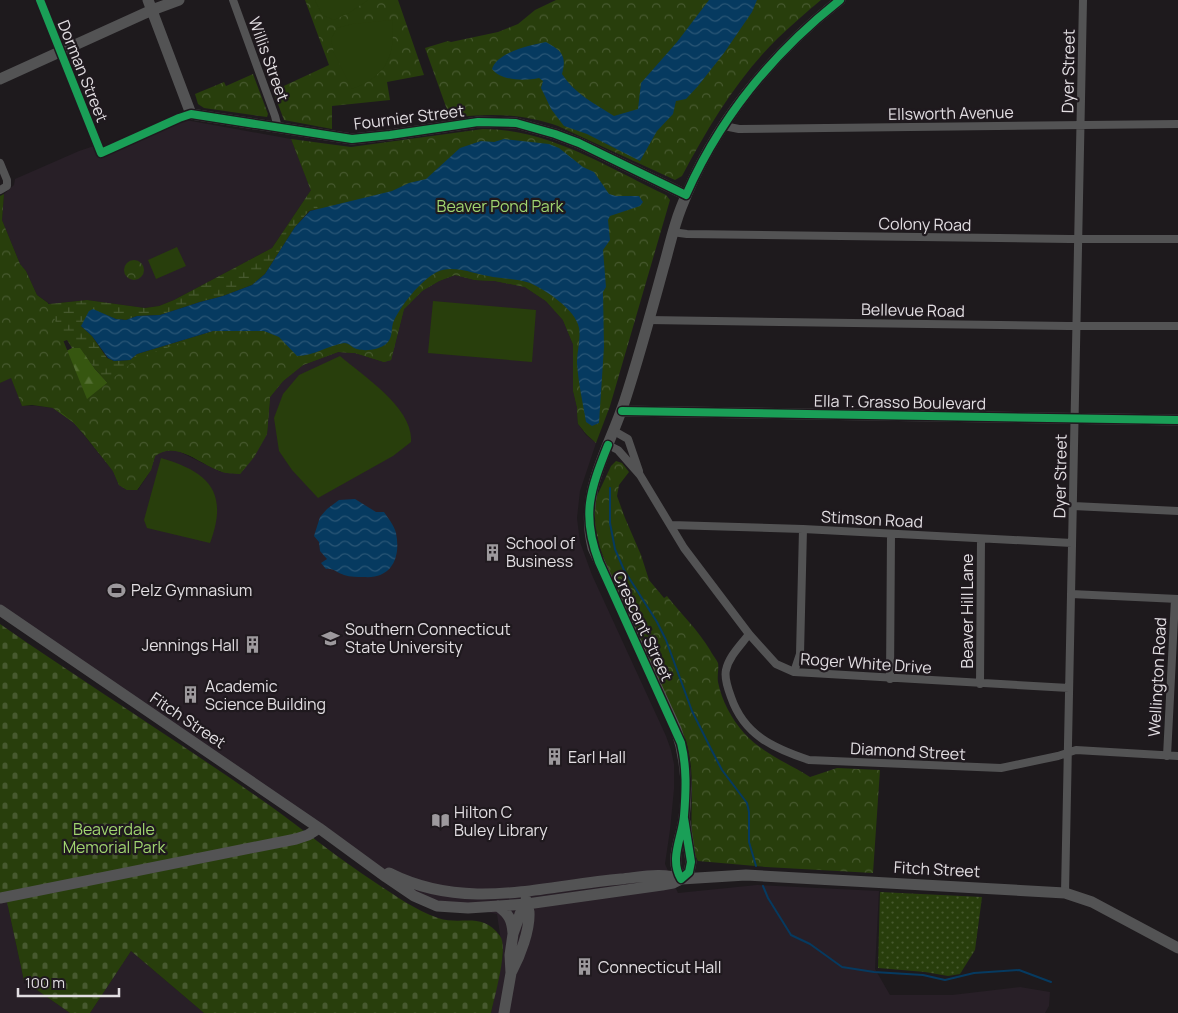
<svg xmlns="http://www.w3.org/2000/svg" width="1178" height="1013" viewBox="0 0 1178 1013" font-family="Manrope,sans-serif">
	<defs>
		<pattern id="grass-dots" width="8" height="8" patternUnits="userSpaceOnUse" patternTransform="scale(1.25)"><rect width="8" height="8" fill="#283e0c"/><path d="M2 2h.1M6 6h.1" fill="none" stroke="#47592f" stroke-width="1.8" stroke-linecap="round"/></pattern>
		<pattern id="forest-firs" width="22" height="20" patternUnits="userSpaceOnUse" patternTransform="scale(1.25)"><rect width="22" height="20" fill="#365610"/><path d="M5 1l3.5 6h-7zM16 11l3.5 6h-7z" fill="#536e32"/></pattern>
		<pattern id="wetland-marsh" width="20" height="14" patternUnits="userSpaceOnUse" patternTransform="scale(1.25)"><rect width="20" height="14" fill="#283e0c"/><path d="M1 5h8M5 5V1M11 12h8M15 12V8" fill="none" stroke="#47592f"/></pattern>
		<pattern id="cemetery-stones" width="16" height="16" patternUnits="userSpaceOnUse" patternTransform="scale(1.25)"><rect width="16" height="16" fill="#283e0c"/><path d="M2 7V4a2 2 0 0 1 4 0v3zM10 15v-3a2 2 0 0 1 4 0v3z" fill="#47592f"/></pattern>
		<pattern id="park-crowns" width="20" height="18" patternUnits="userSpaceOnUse" patternTransform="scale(1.25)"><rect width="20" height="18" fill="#283e0c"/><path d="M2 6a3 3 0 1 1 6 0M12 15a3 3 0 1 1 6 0" fill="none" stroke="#47592f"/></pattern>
		<pattern id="water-waves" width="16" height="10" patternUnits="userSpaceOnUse" patternTransform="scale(1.25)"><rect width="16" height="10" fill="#063a60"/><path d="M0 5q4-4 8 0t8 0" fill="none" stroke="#2a5676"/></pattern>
	</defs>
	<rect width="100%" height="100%" fill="#1e1a1d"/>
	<path fill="#281f27" d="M 186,120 L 291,139 L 311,190 L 272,248 L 174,300 L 159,306 L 145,308 L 87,300 L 50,304 L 37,295 L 26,271 L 20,264 L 2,220 L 4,194 L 14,185 L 15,179 L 79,151 L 94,146 L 99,158 Z
		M 455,275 L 475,280 L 495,281 L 525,287 L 546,301 L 563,320 L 573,344 L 573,390 L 577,407 L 578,424 L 586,435 L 596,443 L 580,491 L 577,518 L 580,542 L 592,575 L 666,736 L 671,750 L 674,764 L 674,789 L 670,830 L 665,864 L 678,893 L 757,885 L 879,891 L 875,969 L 890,995 L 952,995 L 1020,987 L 1050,992 L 1049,1006 L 1045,1013 L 491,1013 L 503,955 L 497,914 L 468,908 L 437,906 L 0,610 L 0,383 L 11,377 L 22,406 L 37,406 L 53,408 L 74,423 L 113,471 L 119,485 L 127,490 L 138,490 L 151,470 L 155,456 L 162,451 L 178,451 L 221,472 L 267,434 L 270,397 L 283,381 L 303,365 L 338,352 L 355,353 L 384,362 L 394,348 L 404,309 L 422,291 L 439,281 Z
		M 7,902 L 24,981 L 70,1013 L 0,1013 L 0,903 Z
		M 131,951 L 204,1013 L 90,1013 Z"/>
	<path fill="url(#grass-dots)" d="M 880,892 L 982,897 L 975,950 L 960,974 L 948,976 L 925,972 L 878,968 Z"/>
	<path fill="url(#forest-firs)" d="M 80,347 L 95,369 L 117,393 L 81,431 L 74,423 L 53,408 L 35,368 L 72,348 Z"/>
	<path fill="url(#wetland-marsh)" d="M 311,190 L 392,191 L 309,211 L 295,227 L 265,274 L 252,285 L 223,296 L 200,302 L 160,315 L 137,316 L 126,320 L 116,319 L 98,312 L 81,326 L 92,336 L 107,358 L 114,361 L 130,360 L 137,354 L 213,331 L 264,331 L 401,306 L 438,272 L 530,283 L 569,310 L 586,422 L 578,424 L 577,407 L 573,390 L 573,344 L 563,320 L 546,301 L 525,287 L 495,281 L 475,280 L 455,275 L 439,281 L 422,291 L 404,309 L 391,360 L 384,362 L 355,353 L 338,352 L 303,365 L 283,381 L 270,397 L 267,434 L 254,457 L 240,474 C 233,473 226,474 220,471 C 199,464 177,440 155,456 L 151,470 L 137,490 L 127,490 L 119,485 L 113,471 L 81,431 L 117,393 L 95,369 L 80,348 L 72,348 L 67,340 L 53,345 L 40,305 L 87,300 L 145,308 L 159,306 L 174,300 L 272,248 Z"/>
	<path fill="url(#cemetery-stones)" d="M 0,624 C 89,686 181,743 269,805 C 305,831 339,859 376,883 C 396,896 415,910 438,918 C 462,926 482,911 500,936 C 509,947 494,998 491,1013 L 204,1013 L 131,951 L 90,1013 L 70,1013 L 24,981 L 7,902 L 0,903 Z"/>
	<path fill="url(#park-crowns)" d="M 305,0 L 398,0 L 424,75 L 387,82 L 390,100 L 332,106 L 332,129 L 284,120 L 273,91 L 329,65 Z
		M 556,0 L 821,0 C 806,12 792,25 778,38 C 738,77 708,127 682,176 L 675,180 L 558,126 C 520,113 489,113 450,118 L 425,48 L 448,41 L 451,42 L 498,32 L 518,24 L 535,10 Z
		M 253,74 L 268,114 L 267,117 L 204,108 L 198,104 L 195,94 L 224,82 L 226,86 Z
		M 483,129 C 550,129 608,168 666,195 L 670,200 L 610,406 L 596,443 L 587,435 L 578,424 L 577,407 L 573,390 L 573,344 L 563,320 L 546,301 L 525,287 L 495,281 L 475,280 L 455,275 L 439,281 L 422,291 L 404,309 L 391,360 L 384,362 L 355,353 L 338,352 L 303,365 L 283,381 L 270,397 L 267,434 L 254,457 L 240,474 C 233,473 226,474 220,471 C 199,464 177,440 155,456 L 151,470 L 137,490 L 127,490 L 119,485 L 113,471 L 89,440 L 74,423 L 63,414 L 53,408 L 32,405 L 22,406 L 11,378 L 0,383 L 0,196 L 4,194 L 2,220 L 20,264 L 26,271 L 37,295 L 48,303 L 87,399 L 138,358 L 347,284 L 291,139 L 351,147 Z
		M124 270a10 10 0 1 1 20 0a10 10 0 1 1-20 0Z
		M 616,461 L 622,463 L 629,472 L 619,485 L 617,496 L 625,518 L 641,555 L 649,580 L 664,598 L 667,596 C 681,614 698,630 710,650 C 712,654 716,659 718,663 C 719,668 717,676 718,682 C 722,701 731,718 744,733 C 762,753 788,763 810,777 L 837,768 L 880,770 L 873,873 L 766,867 L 698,861 C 689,846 692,810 692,792 C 692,774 691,758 686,741 L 611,576 L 599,546 L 594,520 L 596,498 L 611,466 Z"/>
	<path fill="#283e0c" d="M 315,0 L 368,0 L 349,13 L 334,20 L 322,15 Z
		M 392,20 C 396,55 387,76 352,89 L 334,53 L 331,39 L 337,28 L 352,24 Z
		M 177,247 L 186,266 L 156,279 L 148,260 Z
		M 433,301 L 536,310 L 532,362 L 428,353 Z
		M 340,356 C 363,376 414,408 411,442 L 393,456 L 318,498 L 292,470 L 279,451 L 274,418 L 283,394 L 299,375 Z
		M 161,458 C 209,472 229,492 210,543 L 147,528 L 144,520 Z"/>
	<path fill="url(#water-waves)" d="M 709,0 L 757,0 L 752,12 L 724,53 L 698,86 L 686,99 L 676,101 L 673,114 L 657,131 L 640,161 L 587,134 L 564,126 L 551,109 L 544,94 L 541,88 L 543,81 L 539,78 C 525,81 501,81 492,69 C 497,52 531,45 546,42 C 562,51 567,56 562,74 C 574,93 595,104 614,116 L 638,109 L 641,83 L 677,42 Z
		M 504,139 L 549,144 L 559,148 L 583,167 L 594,172 L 609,194 L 616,196 L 639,196 L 643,202 L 640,206 L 610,216 L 608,220 L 610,240 L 603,250 L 606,287 L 603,292 L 604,347 L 599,423 L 592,426 L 586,422 C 583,403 578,382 577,362 C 577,351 581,339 579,328 C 576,310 546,290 530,283 C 519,279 505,279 493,277 C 476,275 454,264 437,272 C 421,280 400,306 393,323 C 391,330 393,338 386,344 C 380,349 366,352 357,349 C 352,348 350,343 344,343 C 329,345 314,356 297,356 L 279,337 L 264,331 L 213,331 L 137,354 L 130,360 L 114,361 L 108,358 L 92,336 L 81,326 L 89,311 L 93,309 L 116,319 L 126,320 L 137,316 L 160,315 L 200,302 L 223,296 L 252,285 L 265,274 L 295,227 L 310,211 L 392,191 L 409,183 L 426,179 L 460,148 L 481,141 L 494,142 Z
		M 355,499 L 376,512 L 384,512 C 388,518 394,525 396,533 C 401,557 392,579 364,577 C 358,577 350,577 344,575 C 337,573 334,568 326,569 L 321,563 L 327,559 L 320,551 L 319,542 L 314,536 L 320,517 L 327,509 L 339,500 Z"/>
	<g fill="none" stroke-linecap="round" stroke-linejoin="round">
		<path stroke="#063a60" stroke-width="2" d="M 610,488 L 610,523 L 615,549 L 624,570 L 657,622 L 666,640 L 692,711 L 711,749 L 722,770 L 747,803 L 749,812 L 749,842 L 756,866
			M 763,886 L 768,898 L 791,935 L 810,944 L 842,967 L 874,972 L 923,975 L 945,980 L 974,973 L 1019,970 L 1051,982"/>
		<path stroke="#535354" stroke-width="8" d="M 40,0 L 101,153 L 179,118 L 191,114
			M 233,0 L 275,116 L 278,128
			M 724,126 L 739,129 L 1178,124
			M 0,163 L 7,180 L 7,186 L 0,190
			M 672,232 L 687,234 L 1070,239 L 1178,239
			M 648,320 L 1068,326 L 1178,326
			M 614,431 L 628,439 L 639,471
			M 608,445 L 618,450 L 640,475 L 684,548 L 749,634 L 776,664 L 794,672 L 1069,688
			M 1073,506 L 1178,511
			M 671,525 L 803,529 L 1072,543
			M 1071,594 L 1178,599
			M 749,634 C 741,645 729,656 726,670 C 724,678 728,689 731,697 C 744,735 773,748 809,760 L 1001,768 L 1058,756 L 1076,750 L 1178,756
			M 794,672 L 800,654 L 803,529
			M 890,679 L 891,534
			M 980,684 L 981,539
			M 1167,756 L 1175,599
			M 1065,893 L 1083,0"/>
		<path stroke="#535354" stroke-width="11" d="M 148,0 L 191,114 L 352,139 L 390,135 L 478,122 L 516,123 L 555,134 L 579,143 L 686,195
			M 0,79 L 152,10 L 179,0
			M 622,411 L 1178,420
			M 0,610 L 319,828 L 386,877 L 414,896 L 437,906 L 468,908 L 527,904 L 662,885 L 673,883 L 681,879 L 746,875 L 1065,893 L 1092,902 L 1178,948
			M 389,873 C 466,912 541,886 621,879 C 641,877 663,872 681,879
			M 681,879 C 669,860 681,840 684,818 C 688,788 686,758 676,729 L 593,548 C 579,491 608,452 625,400 C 639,357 651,313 663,269 C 669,249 673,228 681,208 C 713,125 771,54 840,0
			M 681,879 L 689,872 L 691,862 L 685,822
			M 0,898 L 296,839 L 308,835 L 319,828
			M 498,906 C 509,914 512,920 513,933
			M 512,971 C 520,956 530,930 529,912 C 528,908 527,904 526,900
			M 504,1013 L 511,973 L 510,955 L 513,934 L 520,914 L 527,904"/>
		<defs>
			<path id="cycleway" d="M 40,0 L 101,153 L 179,118 L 191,114 L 352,139 L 390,135 L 478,122 L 516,123 L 555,134 L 579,143 L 686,195 C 720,118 774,52 840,0
				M 622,411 L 1178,420
				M 608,445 C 590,490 581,515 599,562 L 681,743 C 687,767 686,791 684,816 C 682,838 669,859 681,879 L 689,872 L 691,862 L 684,818"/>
		</defs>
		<use href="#cycleway" stroke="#1f191e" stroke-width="11"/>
		<use href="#cycleway" stroke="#1a9f57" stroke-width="8"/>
	</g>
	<defs>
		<symbol id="building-bare" viewBox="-9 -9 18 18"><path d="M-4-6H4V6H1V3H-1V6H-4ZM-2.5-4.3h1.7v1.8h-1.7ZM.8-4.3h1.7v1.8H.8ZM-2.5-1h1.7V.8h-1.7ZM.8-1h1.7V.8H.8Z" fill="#9d999d" stroke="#1f191e" stroke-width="2.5" paint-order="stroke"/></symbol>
		<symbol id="stadium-bare" viewBox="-9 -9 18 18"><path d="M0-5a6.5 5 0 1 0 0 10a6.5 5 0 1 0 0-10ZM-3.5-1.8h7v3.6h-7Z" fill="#9d999d" stroke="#1f191e" stroke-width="2.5" paint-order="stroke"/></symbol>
		<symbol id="university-bare" viewBox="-9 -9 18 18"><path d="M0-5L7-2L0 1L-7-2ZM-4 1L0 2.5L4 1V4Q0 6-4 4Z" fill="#9d999d" stroke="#1f191e" stroke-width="2.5" paint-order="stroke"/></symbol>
		<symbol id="library-bare" viewBox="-9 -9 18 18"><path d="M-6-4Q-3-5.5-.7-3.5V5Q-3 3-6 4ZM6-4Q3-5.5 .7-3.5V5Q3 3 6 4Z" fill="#9d999d" stroke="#1f191e" stroke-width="2.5" paint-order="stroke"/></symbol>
	</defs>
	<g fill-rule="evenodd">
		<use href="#building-bare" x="480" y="540" width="25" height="25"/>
		<use href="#stadium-bare" x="104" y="578" width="25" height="25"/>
		<use href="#university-bare" x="318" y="626" width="25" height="25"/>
		<use href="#building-bare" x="240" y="632" width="25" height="25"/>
		<use href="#building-bare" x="178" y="682" width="25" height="25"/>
		<use href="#building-bare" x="542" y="744" width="25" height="25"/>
		<use href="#library-bare" x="428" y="808" width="25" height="25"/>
		<use href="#building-bare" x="572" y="954" width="25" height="25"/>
	</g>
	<g text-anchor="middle" stroke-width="4.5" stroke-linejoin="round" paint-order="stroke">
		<g font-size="16" fill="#e2dee2" stroke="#1f191e">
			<text transform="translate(269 59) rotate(70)" y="6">Willis Street</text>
			<text transform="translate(83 71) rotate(68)" y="6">Dorman Street</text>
			<text transform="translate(1068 71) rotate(-89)" y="6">Dyer Street</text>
			<text transform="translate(951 113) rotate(-1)" y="6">Ellsworth Avenue</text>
			<text transform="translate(409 117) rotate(-7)" y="6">Fournier Street</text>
			<text transform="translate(925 224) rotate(1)" y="6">Colony Road</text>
			<text transform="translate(913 310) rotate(1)" y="6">Bellevue Road</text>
			<text transform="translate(900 402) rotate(1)" y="6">Ella T. Grasso Boulevard</text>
			<text transform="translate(1060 476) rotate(-89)" y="6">Dyer Street</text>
			<text transform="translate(872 519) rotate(3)" y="6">Stimson Road</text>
			<text transform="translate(967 611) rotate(-90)" y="6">Beaver Hill Lane</text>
			<text transform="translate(643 626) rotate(65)" y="6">Crescent Street</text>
			<text transform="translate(866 663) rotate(4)" y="6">Roger White Drive</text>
			<text transform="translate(1157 677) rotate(-87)" y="6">Wellington Road</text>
			<text transform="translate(188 720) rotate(34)" y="6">Fitch Street</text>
			<text transform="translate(908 751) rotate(3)" y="6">Diamond Street</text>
			<text transform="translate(937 869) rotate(3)" y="6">Fitch Street</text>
		</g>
		<g font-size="16" fill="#a0d570" stroke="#1f191e">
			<text x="500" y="212">Beaver Pond Park</text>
			<text x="114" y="835">Beaverdale<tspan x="114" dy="18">Memorial Park</tspan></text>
		</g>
		<g font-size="16" fill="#e2dee2" stroke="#1f191e" text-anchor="start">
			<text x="506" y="549">School of<tspan x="506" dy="18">Business</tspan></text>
			<text x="131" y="596">Pelz Gymnasium</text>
			<text x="345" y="635">Southern Connecticut<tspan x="345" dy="18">State University</tspan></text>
			<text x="239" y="651" text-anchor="end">Jennings Hall</text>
			<text x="205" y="692">Academic<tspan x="205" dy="18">Science Building</tspan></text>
			<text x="568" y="763">Earl Hall</text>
			<text x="454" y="818">Hilton C<tspan x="454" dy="18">Buley Library</tspan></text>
			<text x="598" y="973">Connecticut Hall</text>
		</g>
	</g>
	<path d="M18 988v8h101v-8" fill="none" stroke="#e2dee2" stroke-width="2.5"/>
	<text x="25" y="988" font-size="15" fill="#e2dee2" stroke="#1f191e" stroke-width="4" paint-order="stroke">100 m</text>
</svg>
